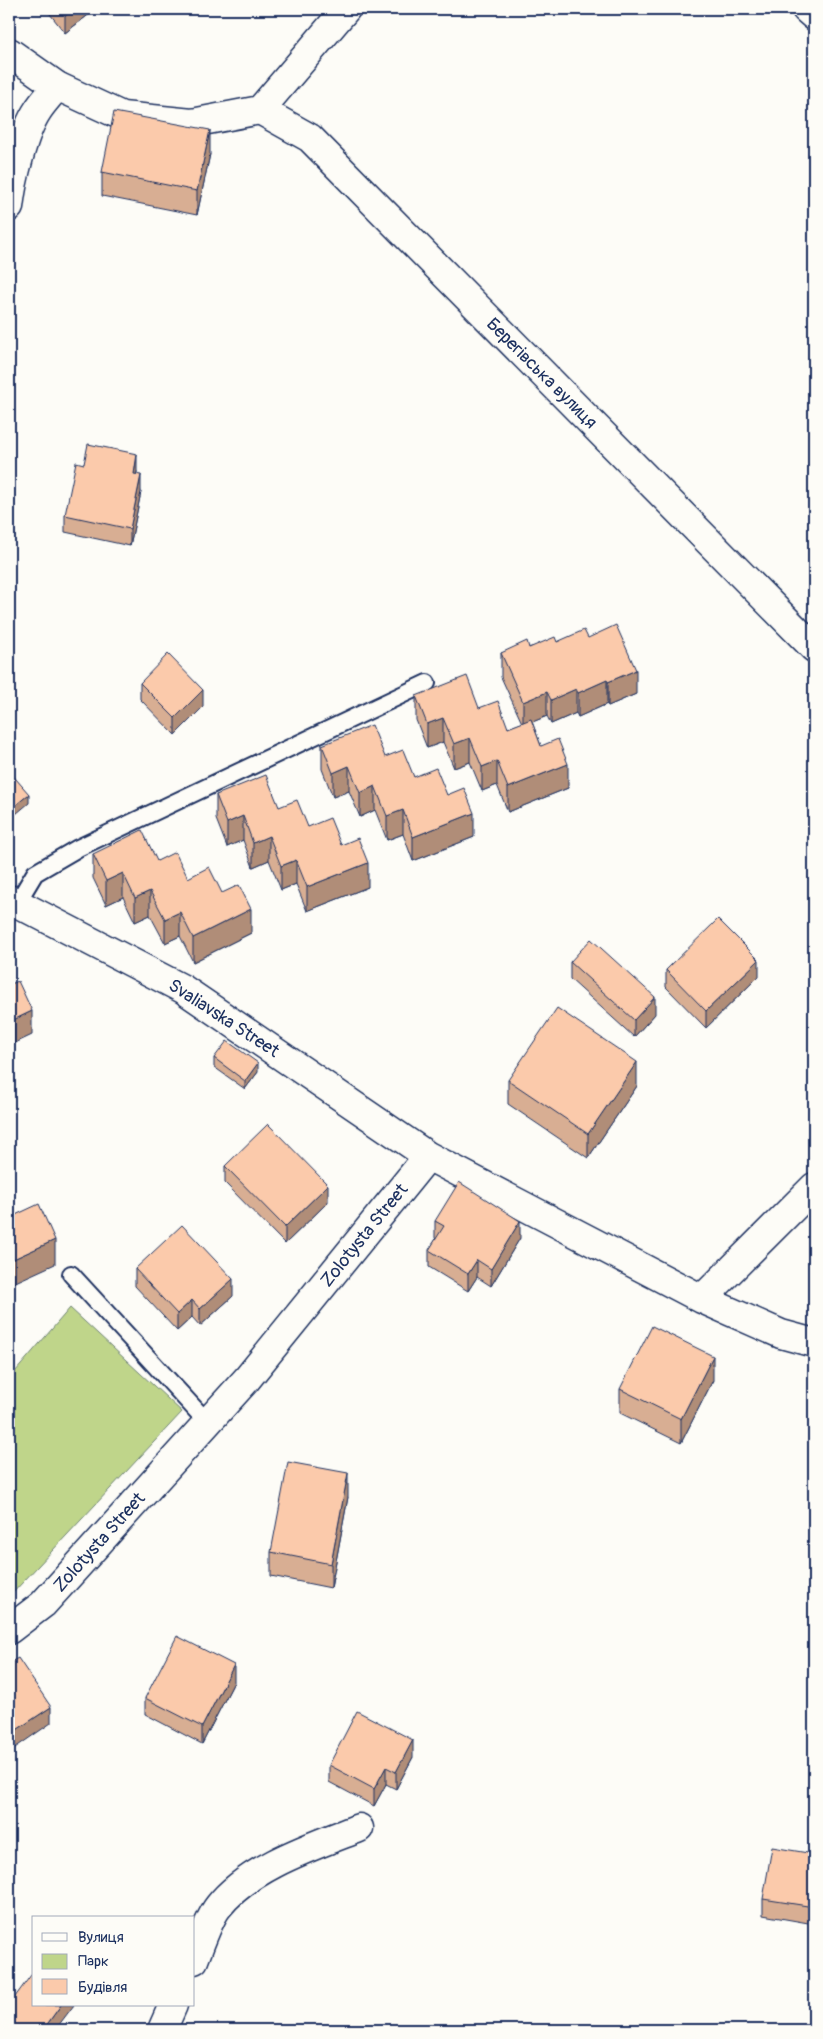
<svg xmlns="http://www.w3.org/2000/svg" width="823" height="2039" viewBox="0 0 823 2039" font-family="Pangolin,sans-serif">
	<rect width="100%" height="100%" fill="#fdfcf7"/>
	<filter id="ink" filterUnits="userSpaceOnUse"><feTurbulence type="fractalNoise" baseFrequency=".02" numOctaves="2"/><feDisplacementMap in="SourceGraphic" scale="10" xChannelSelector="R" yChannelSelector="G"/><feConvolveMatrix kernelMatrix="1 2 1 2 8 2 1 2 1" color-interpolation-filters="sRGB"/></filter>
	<g filter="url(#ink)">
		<path fill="#bfd58a" stroke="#6d8274" d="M 70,1308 L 182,1412 L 9,1597 L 9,1379 Z"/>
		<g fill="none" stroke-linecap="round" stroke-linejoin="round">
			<defs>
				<path id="service" d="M 17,903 L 35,873 L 78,848 L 427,683
					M 71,1274 L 207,1422"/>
				<path id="minor" d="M 806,9 L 814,16
					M 260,110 L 310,138 L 814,648
					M 9,207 C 12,181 23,132 38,110 C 43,102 51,94 57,86
					M 9,899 L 183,989 L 428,1156
					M 702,1299 L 814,1187
					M 9,1630 L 43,1604 L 247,1379 L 428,1156 L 702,1299 L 781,1334 L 814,1343
					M 194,1960 C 200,1945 209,1918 218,1907 C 249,1867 313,1846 359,1828
					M 162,2030 L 173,2005"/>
				<path id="tertiary" d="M 9,52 L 57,86 L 122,116 L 192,123 L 260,110 L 346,9"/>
			</defs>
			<use href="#service" stroke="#1b2f5e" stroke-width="20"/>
			<use href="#minor" stroke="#1b2f5e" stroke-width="31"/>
			<use href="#tertiary" stroke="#1b2f5e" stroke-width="31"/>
			<use href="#service" stroke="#fdfcf7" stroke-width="16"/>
			<use href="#minor" stroke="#fdfcf7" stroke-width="28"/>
			<use href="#tertiary" stroke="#fdfcf7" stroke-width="28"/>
		</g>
		<path fill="#d8ae93" stroke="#1b2f5e" d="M 46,9 L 96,9 L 65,33 Z
			M 210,154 L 197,215 L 102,196 L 102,172 Z
			M 84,464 L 137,471 L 137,475 L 141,492 L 130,546 L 65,532 L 65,515 Z
			M 588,638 L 636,694 L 608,706 L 607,704 L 578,717 L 576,713 L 551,724 L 547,716 L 532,722 L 541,746 L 568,788 L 508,812 L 497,785 L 482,791 L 470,762 L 454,768 L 443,742 L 427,748 L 416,720 L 416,696 L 479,708 L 508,728 L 522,723 L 501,677 L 501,653 L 557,642 Z
			M 140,683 L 203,707 L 175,735 L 140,699 Z
			M 322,745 L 385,757 L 414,777 L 447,795 L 474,837 L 413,861 L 403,834 L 387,840 L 375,810 L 360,817 L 349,791 L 333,797 L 322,769 Z
			M 216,795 L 279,807 L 308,827 L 341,845 L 368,887 L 307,911 L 296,884 L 281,890 L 269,860 L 253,867 L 243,840 L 227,847 L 216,819 Z
			M 93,854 L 157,861 L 188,878 L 222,893 L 251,933 L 193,962 L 180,936 L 165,943 L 150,915 L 135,922 L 123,897 L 106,905 L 93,878 Z
			M 570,962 L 655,1014 L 634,1037 L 570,979 Z
			M 666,970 L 759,976 L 706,1028 L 666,987 Z
			M 214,1058 L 258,1072 L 245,1089 L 214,1067 Z
			M 508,1080 L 637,1086 L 588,1158 L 508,1104 Z
			M 225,1166 L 328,1202 L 285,1244 L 225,1183 Z
			M 435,1221 L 520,1238 L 491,1286 L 477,1277 L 468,1291 L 429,1267 L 429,1250 L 436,1239 L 435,1238 Z
			M 135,1269 L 233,1296 L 200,1326 L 192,1317 L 177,1331 L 135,1286 Z
			M 713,1380 L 681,1443 L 620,1413 L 620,1389 Z
			M 348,1497 L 331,1588 L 271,1576 L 271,1552 Z
			M 234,1682 L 202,1744 L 145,1714 L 145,1698 Z
			M 413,1757 L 396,1789 L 386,1784 L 374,1806 L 329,1782 L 329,1765 Z
			M 814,1854 L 814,1924 L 763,1915 L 763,1899 Z"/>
		<path fill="#b08d78" stroke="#1b2f5e" d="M 75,9 L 96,9 L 65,33 L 65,16 Z
			M 210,130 L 210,154 L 197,215 L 197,191 Z
			M 137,454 L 137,471 L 134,491 L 134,474 Z
			M 141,475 L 141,492 L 130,546 L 130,529 Z
			M 636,670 L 636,694 L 608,706 L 608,682 Z
			M 607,680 L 607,704 L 578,717 L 578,693 Z
			M 576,689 L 576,713 L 551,724 L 551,700 Z
			M 203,690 L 203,707 L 175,735 L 175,718 Z
			M 547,692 L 547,716 L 523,726 L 523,702 Z
			M 443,718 L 443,742 L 427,748 L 427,724 Z
			M 470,738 L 470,762 L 454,768 L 454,744 Z
			M 497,761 L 497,785 L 482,791 L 482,767 Z
			M 568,764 L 568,788 L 508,812 L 508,788 Z
			M 349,766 L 349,791 L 333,797 L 333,773 Z
			M 375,786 L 375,810 L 360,817 L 360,793 Z
			M 29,794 L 29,803 L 10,819 L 10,810 Z
			M 403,810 L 403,834 L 387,840 L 387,816 Z
			M 474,813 L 474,837 L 413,861 L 413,837 Z
			M 243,816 L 243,840 L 227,847 L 227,823 Z
			M 269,836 L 269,860 L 253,867 L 253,843 Z
			M 296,860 L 296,884 L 281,890 L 281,866 Z
			M 368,863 L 368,887 L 307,911 L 307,887 Z
			M 123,873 L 123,897 L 106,905 L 106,881 Z
			M 150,891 L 150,915 L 135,922 L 135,898 Z
			M 251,909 L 251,933 L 193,962 L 193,938 Z
			M 180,912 L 180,936 L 165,943 L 165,919 Z
			M 759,960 L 759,976 L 706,1028 L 706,1011 Z
			M 655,997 L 655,1014 L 634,1037 L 634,1020 Z
			M 32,1011 L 32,1035 L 9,1046 L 9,1022 Z
			M 637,1062 L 637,1086 L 588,1158 L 588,1134 Z
			M 258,1063 L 258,1072 L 245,1089 L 245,1081 Z
			M 328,1185 L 328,1202 L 285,1244 L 285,1227 Z
			M 520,1221 L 520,1238 L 491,1286 L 491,1269 Z
			M 55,1240 L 55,1264 L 9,1285 L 9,1261 Z
			M 477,1260 L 477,1277 L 468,1291 L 468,1274 Z
			M 233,1279 L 233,1296 L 200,1326 L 200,1309 Z
			M 192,1300 L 192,1317 L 177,1331 L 177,1314 Z
			M 713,1356 L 713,1380 L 681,1443 L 681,1419 Z
			M 348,1473 L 348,1497 L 331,1588 L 331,1564 Z
			M 234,1665 L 234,1682 L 202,1744 L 202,1727 Z
			M 51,1707 L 51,1723 L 9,1752 L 9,1735 Z
			M 413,1740 L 413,1757 L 396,1789 L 396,1772 Z
			M 386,1767 L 386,1784 L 374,1806 L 374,1789 Z
			M 61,2005 L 74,2005 L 55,2030 L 43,2030 Z"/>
		<path fill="#fbcaab" stroke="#1b2f5e" d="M 59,9 L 75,9 L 65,16 Z
			M 114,112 L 210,130 L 197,191 L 102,172 Z
			M 88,444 L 137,454 L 134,474 L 141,475 L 130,529 L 65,515 L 76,462 L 84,464 Z
			M 616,625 L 636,670 L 608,682 L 607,680 L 578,693 L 576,689 L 551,700 L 547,692 L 523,702 L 501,653 L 527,641 L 529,648 L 555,637 L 557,642 L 584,630 L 588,638 Z
			M 168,654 L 203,690 L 175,718 L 140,683 Z
			M 467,676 L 479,708 L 498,701 L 508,728 L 531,719 L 541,746 L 558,739 L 568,764 L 508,788 L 497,761 L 482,767 L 470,738 L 454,744 L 443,718 L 427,724 L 416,696 Z
			M 372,725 L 385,757 L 403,750 L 414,777 L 436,768 L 447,795 L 464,788 L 474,813 L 413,837 L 403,810 L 387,816 L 375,786 L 360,793 L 349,766 L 333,773 L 322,745 Z
			M 9,771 L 29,794 L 10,810 L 9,810 Z
			M 266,775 L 279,807 L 297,800 L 308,827 L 330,818 L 341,845 L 358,838 L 368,863 L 307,887 L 296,860 L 281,866 L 269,836 L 253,843 L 243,816 L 227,823 L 216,795 Z
			M 142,830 L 157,861 L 175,852 L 188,878 L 209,867 L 222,893 L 239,885 L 251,909 L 193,938 L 180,912 L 165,919 L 150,891 L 135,898 L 123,873 L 106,881 L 93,854 Z
			M 718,919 L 759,960 L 706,1011 L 666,970 Z
			M 591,939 L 655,997 L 634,1020 L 570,962 Z
			M 9,978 L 11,984 L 18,981 L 32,1011 L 9,1022 Z
			M 557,1008 L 637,1062 L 588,1134 L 508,1080 Z
			M 227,1041 L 258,1063 L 245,1081 L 214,1058 Z
			M 268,1124 L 328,1185 L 285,1227 L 225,1166 Z
			M 459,1182 L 520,1221 L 491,1269 L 477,1260 L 468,1274 L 429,1250 L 444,1226 L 435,1221 Z
			M 39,1204 L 55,1240 L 9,1261 L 9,1218 Z
			M 182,1225 L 233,1279 L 200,1309 L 192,1300 L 177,1314 L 135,1269 Z
			M 652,1326 L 713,1356 L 681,1419 L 620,1389 Z
			M 288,1462 L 348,1473 L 331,1564 L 271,1552 Z
			M 177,1636 L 234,1665 L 202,1727 L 145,1698 Z
			M 18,1658 L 51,1707 L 9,1735 L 9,1663 Z
			M 357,1711 L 413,1740 L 396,1772 L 386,1767 L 374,1789 L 329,1765 Z
			M 772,1847 L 814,1854 L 814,1907 L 763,1899 Z
			M 34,1971 L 34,2005 L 61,2005 L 43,2030 L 9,2030 L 9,2005 Z"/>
	</g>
	<g text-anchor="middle" stroke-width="5" stroke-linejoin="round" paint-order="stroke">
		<g font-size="18" fill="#1b2f5e" stroke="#fdfcf7">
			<text transform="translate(542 373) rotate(45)" y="6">Берегівська вулиця</text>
			<text transform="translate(224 1018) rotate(33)" y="6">Svaliavska Street</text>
			<text transform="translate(364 1235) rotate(-51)" y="6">Zolotysta Street</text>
			<text transform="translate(99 1542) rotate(-48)" y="6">Zolotysta Street</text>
		</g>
	</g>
	<rect width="823" height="2039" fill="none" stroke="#fdfcf7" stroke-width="30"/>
	<rect x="15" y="15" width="793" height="2009" fill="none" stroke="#1b2f5e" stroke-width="2" filter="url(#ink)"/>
	<rect x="32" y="1916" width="162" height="90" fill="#fdfcf7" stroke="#a3aaba"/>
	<rect x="42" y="1933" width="25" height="8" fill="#fdfcf7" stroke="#a3aaba"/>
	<text x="78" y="1942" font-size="15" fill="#1b2f5e">Вулиця</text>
	<rect x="42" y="1954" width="25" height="15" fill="#bfd58a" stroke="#a3aaba"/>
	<text x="78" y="1966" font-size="15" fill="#1b2f5e">Парк</text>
	<rect x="42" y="1979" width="25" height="15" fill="#fbcaab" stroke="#a3aaba"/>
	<text x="78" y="1992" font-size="15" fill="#1b2f5e">Будівля</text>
</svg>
